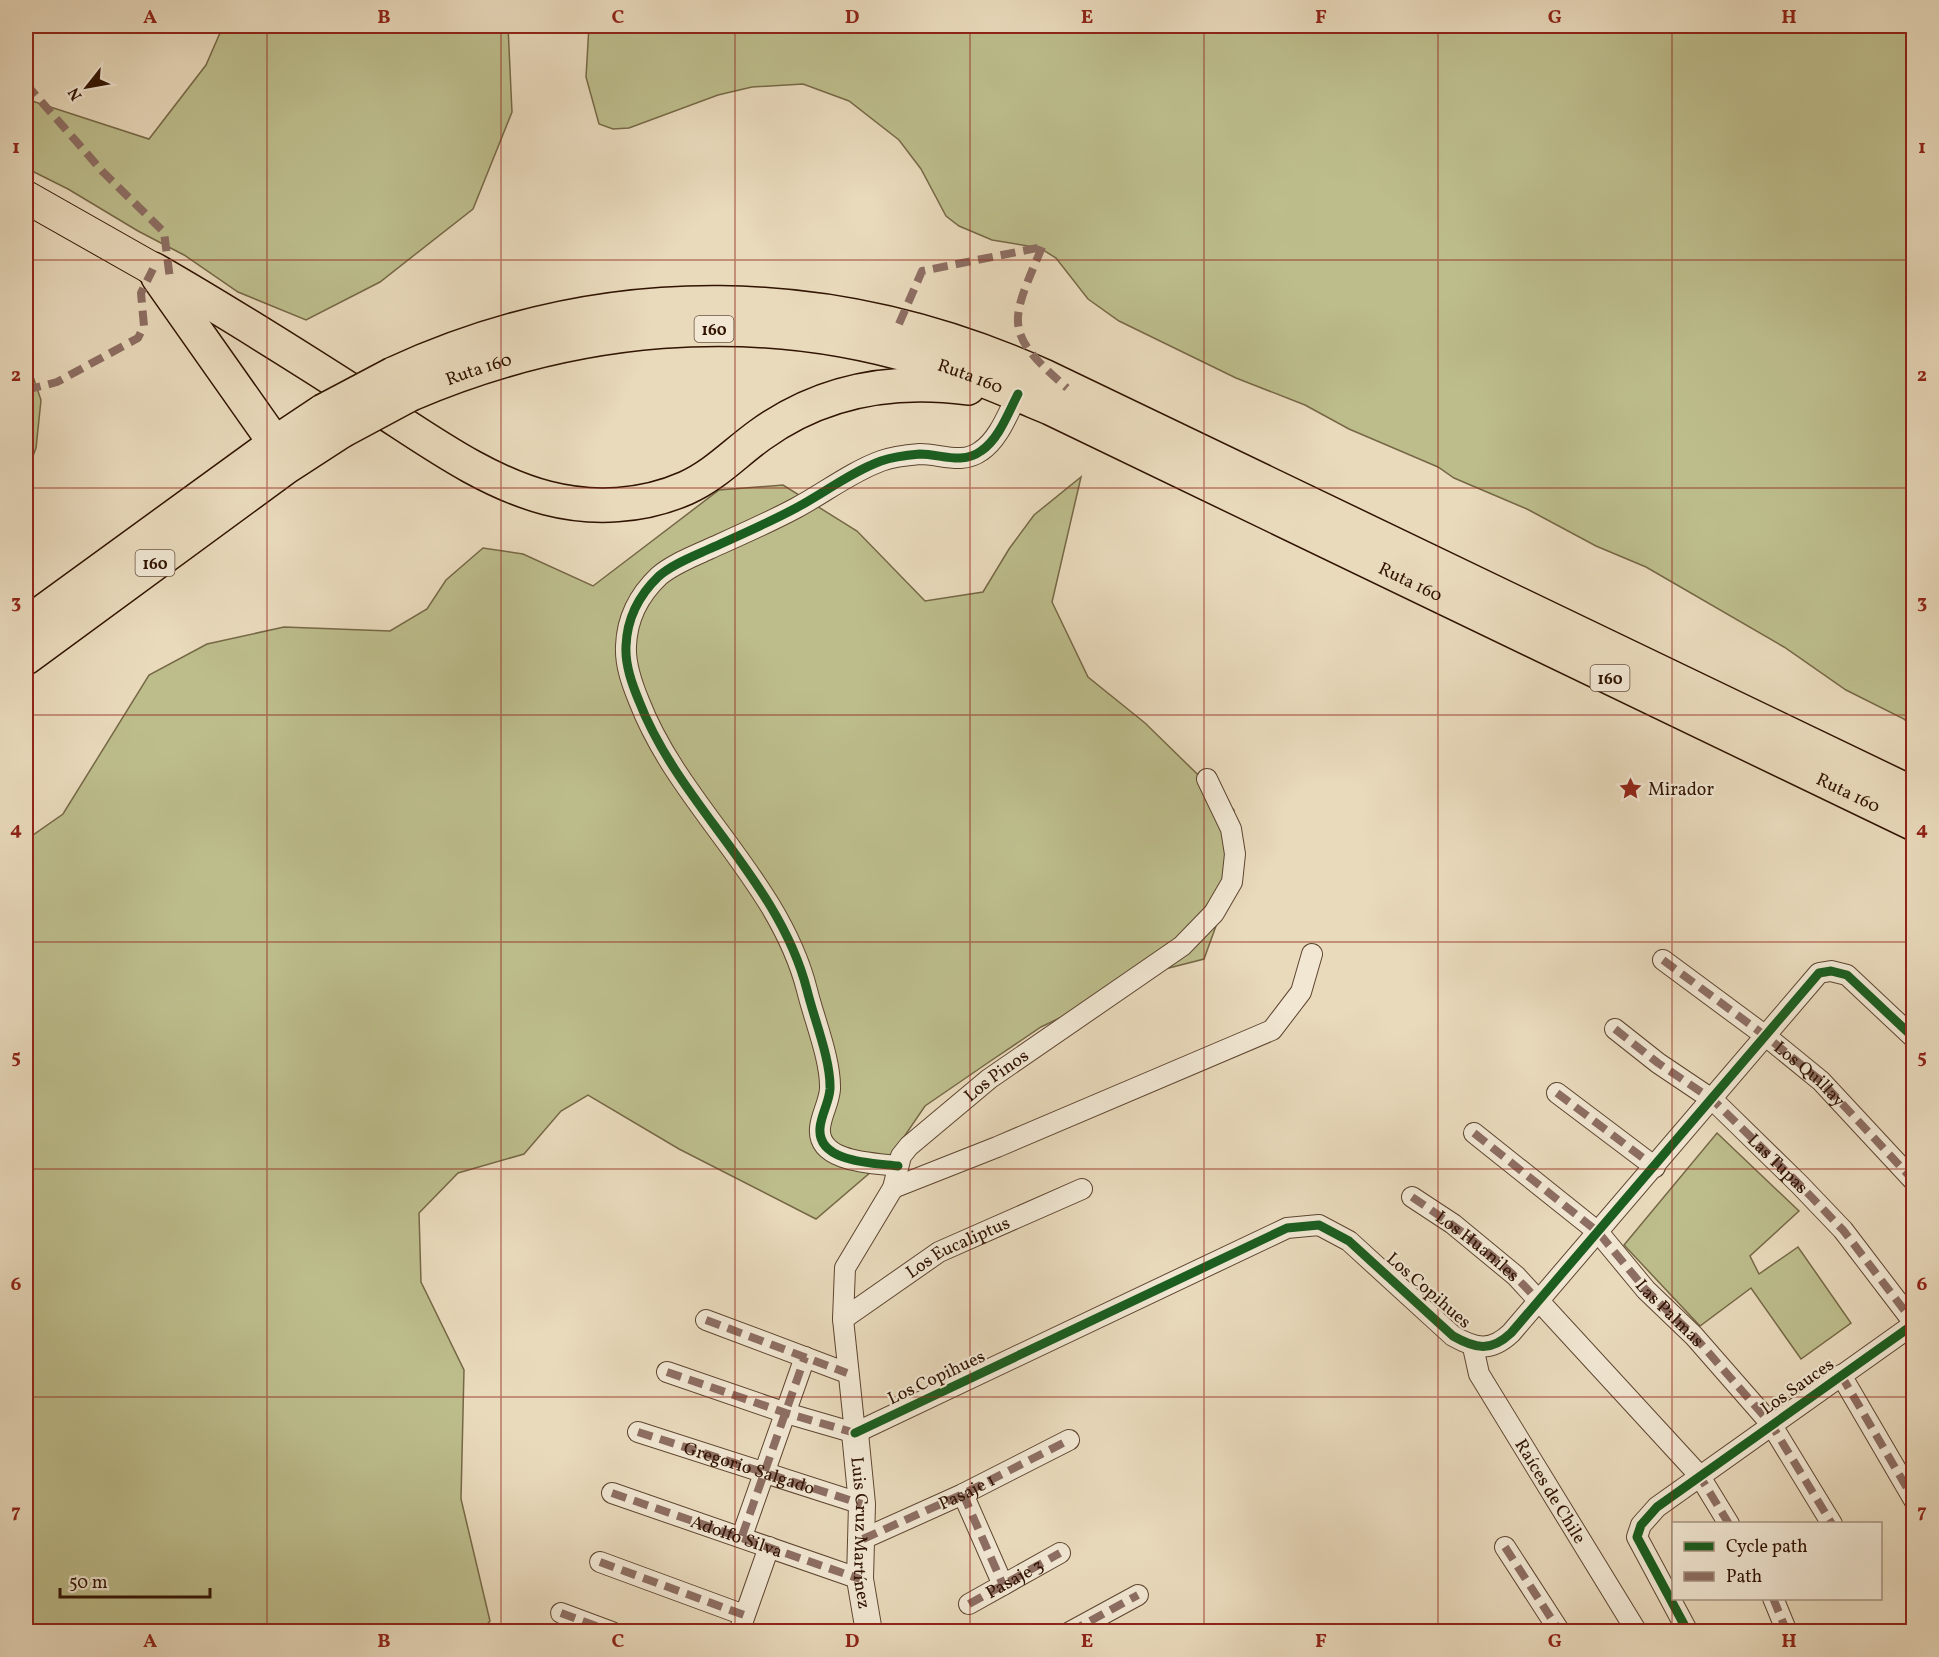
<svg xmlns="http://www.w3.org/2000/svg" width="1939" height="1657" viewBox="0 0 1939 1657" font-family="Vollkorn,serif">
	<rect width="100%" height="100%" fill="#e9dabc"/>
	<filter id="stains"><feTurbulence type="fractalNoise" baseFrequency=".00333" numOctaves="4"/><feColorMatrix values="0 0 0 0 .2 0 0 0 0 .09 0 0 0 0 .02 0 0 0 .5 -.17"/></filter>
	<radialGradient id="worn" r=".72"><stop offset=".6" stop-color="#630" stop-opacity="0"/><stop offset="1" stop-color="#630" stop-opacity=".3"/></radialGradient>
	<path fill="#bdbd8c" stroke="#766846" stroke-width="1.5" d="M 223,26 L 508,26 L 512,112 L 473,209 L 380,282 L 306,320 L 238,292 L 184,255 L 138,231 L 68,189 L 26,168 L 26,99 L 149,139 L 206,65 Z
		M 589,26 L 1913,26 L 1913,728 L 1904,719 L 1846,690 L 1784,647 L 1646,567 L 1596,546 L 1527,509 L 1454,478 L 1438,467 L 1349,429 L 1305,405 L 1236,378 L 1119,321 L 1088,299 L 1056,258 L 1040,248 L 992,240 L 959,226 L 946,216 L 921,169 L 899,140 L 849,101 L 803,84 L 752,87 L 718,95 L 629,128 L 613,129 L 599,124 L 586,77 Z
		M 26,356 L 41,400 L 36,448 L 26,474 Z
		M 1081,477 L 1052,602 L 1088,677 L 1145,723 L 1234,810 L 1229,890 L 1204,959 L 1157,971 L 1041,1027 L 989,1062 L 925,1106 L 893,1153 L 816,1219 L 679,1149 L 588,1095 L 561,1111 L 524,1154 L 458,1173 L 419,1213 L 421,1282 L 464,1370 L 461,1499 L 490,1621 L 480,1632 L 26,1631 L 26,840 L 63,814 L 149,675 L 207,644 L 284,627 L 390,631 L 427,609 L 446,580 L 483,548 L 523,554 L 593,586 L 719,490 L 783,485 L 857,531 L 925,601 L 983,592 L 1009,549 L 1034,515 Z
		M 1717,1133 L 1799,1211 L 1750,1256 L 1759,1274 L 1798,1247 L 1851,1323 L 1801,1359 L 1751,1288 L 1700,1326 L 1624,1245 Z"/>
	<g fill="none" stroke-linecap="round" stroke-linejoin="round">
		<defs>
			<g id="minor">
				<path id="s1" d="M 1663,960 L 1767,1037 L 1821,1081 L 1914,1181"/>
				<path id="s2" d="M 1615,1029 L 1658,1063 L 1713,1100 L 1799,1184 L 1843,1230 L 1914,1323"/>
				<path d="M 1557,1093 L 1655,1167"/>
				<path id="s3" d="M 1474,1133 L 1598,1232 L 1646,1290 L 1694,1336 L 1771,1424 L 1832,1524"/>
				<path d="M 898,1166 C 875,1163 817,1163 820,1128 C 821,1115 829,1103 830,1089 C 831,1060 814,1019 807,990 C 779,880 679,805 639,701 C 632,684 625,665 626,646 C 627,619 639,595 659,576 C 673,564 692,557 709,549 C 738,536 768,523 796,508 C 824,493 851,472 881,461 C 892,457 908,455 920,454 C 941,454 962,465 981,451 C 999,439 1008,413 1018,394"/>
				<path d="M 893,1188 L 997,1147 L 1272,1030 L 1301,992 L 1312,954"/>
				<path d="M 1412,1197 L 1453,1224 L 1516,1276 L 1699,1475 L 1729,1524"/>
				<path id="s4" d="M 843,1319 L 939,1252 L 1082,1189"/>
				<path d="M 706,1320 L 847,1373"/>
				<path id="s5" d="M 1473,1347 L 1479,1374 L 1637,1632"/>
				<path d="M 667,1372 L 786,1413 L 855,1433"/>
				<path d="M 1841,1375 L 1914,1500"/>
				<path id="s6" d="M 638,1432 L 862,1504"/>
				<path d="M 855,1433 L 1287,1228 L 1319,1225 L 1349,1241 L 1453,1336 C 1476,1349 1491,1352 1511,1333 L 1819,973 L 1831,971 L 1847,975 L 1914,1038"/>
				<path id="s7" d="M 855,1433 L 843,1319 L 845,1268 L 893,1188 L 901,1156 L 909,1146 L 989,1079 L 1182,946 L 1214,913 L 1232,882 L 1235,854 L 1231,829 L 1207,779"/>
				<path d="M 612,1493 L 860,1579"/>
				<path d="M 963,1494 L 1003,1585"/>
				<path d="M 742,1536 L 805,1357"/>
				<path id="s8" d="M 863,1539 L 963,1494 L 1069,1440"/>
				<path d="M 1505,1547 L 1560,1632"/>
				<path d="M 600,1562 L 744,1615"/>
				<path d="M 1773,1598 L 1787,1632"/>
				<path d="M 969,1604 L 1060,1553"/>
				<path d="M 561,1613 L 612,1632"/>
				<path d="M 739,1632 L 769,1547"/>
				<path d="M 1070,1632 L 1138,1595"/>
				<path d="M 1688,1632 L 1637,1537 L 1641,1525 L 1657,1507 L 1914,1324"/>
			</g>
			<g id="tertiary">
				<path id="s9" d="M 855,1433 L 862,1504 L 860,1579 L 869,1632"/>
			</g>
			<path id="primary" d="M 26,197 L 153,269"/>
			<g id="motorway">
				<path d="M 153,269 C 228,312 302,359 375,406 C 428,440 485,482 547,498 C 593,510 643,507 686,488 C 715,475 735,453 760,435 C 822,390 893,378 968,388"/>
				<path d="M 158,277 L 275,443"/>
				<path d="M 393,374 C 606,276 834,281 1046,377 L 1914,794"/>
				<path id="s10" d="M 411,394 C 573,325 749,308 918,358 C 964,371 1007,390 1050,408 L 1914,824"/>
				<path d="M 26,624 L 275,443 L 323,411"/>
				<path d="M 26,658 L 285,468 L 342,431"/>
			</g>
		</defs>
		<use href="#minor" stroke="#5e4530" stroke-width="22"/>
		<use href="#tertiary" stroke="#5e4530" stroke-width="28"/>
		<use href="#primary" stroke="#301301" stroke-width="34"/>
		<use href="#motorway" stroke="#301301" stroke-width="36"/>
		<use href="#minor" stroke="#f1e7d3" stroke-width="20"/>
		<use href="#tertiary" stroke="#f1e7d3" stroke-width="26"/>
		<use href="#primary" stroke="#e9dabc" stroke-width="32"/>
		<use href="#motorway" stroke="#e9dabc" stroke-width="33"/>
		<defs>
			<path id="motorway-bridge" d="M 323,411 L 393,374
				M 342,431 L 411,394"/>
		</defs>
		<use href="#motorway-bridge" stroke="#301301" stroke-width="36" stroke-linecap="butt"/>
		<use href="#motorway-bridge" stroke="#e9dabc" stroke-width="33"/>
		<g stroke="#8d6e63" stroke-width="8" stroke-dasharray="15 8" stroke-linecap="butt">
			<path d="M 26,84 L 103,172 L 164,232 L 170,279"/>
			<path d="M 1042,247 C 1011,322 1001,331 1067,388"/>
			<path d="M 899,324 L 922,271 L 1042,247"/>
			<path d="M 26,390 L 57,382 L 138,338 L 144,326 L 141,293 L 153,269"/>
			<path d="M 1663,960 L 1767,1037 L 1821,1081 L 1914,1181"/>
			<path d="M 1615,1029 L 1658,1063 L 1713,1100 L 1799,1184 L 1843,1230 L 1914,1323"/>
			<path d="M 1557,1093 L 1655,1167"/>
			<path d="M 1474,1133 L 1598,1232 L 1646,1290 L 1694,1336 L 1771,1424 L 1832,1524"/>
			<path id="s11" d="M 1412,1197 C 1458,1228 1503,1260 1539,1302"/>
			<path d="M 706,1320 L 847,1373"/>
			<path d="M 667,1372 L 786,1413 L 855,1433"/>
			<path d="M 1841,1375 L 1914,1500"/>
			<path d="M 638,1432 L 862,1504"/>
			<path d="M 1697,1477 L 1699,1475 L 1729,1524"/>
			<path id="s12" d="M 612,1493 L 860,1579"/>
			<path d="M 963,1494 L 1003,1585"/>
			<path d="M 742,1536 L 805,1357"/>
			<path d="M 863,1539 L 963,1494 L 1069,1440"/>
			<path d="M 1505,1547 L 1560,1632"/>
			<path d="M 600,1562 L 744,1615"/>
			<path d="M 1773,1598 L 1787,1632"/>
			<path id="s13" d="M 969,1604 L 1060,1553"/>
			<path d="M 561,1613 L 612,1632"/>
			<path d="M 1070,1632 L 1138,1595"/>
		</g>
		<defs>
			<path id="cycleway" d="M 898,1166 C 875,1163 817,1163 820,1128 C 821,1115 829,1103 830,1089 C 831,1060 814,1019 807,990 C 779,880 679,805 639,701 C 632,684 625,665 626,646 C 627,619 639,595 659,576 C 673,564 692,557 709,549 C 738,536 768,523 796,508 C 824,493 851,472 881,461 C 892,457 908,455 920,454 C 941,454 962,465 981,451 C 999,439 1008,413 1018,394
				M 855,1433 L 1287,1228 L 1319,1225 L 1349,1241 L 1453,1336 C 1476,1349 1491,1352 1511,1333 L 1819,973 L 1831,971 L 1847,975 L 1914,1038
				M 1688,1632 L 1637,1537 L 1641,1525 L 1657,1507 L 1914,1324"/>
		</defs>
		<use href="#cycleway" stroke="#f1e7d3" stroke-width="13"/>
		<use href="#cycleway" stroke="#1b5e20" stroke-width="9"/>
	</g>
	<path fill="none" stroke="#8f2418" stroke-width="1.5" stroke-opacity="0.55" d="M 267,26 L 267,1632M 501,26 L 501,1632M 735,26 L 735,1632M 970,26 L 970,1632M 1204,26 L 1204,1632M 1438,26 L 1438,1632M 1672,26 L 1672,1632M 26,260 L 1914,260M 26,488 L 1914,488M 26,715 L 1914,715M 26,942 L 1914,942M 26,1169 L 1914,1169M 26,1397 L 1914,1397"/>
	<defs>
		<symbol id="sight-bare" viewBox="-9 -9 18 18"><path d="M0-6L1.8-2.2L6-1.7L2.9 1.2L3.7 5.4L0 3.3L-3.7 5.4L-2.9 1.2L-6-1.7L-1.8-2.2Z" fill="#8f2418" stroke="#f1e7d3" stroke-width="2.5" paint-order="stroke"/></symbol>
	</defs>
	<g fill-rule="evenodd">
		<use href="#sight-bare" x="1614" y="772" width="33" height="33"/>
	</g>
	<g text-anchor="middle" stroke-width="4.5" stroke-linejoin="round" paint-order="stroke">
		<g fill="#f1e7d3" stroke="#6a5340" stroke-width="1.5">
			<rect x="694.5" y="316" width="39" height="26" rx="4.5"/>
			<rect x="135.5" y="550" width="39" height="26" rx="4.5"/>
			<rect x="1590.5" y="665" width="39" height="26" rx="4.5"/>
		</g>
		<g font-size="16" font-weight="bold" fill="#301301">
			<text x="714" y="335">160</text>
			<text x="155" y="569">160</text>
			<text x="1610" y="684">160</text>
		</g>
		<g font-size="18" fill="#301301" stroke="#f1e7d3">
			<text dy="6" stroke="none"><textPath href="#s10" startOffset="72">Ruta 160</textPath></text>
			<text dy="6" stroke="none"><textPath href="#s10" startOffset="574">Ruta 160</textPath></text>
			<text dy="6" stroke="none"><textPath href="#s10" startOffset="1060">Ruta 160</textPath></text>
			<text dy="6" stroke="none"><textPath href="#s10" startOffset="1546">Ruta 160</textPath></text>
			<text dy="6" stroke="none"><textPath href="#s1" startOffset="186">Los Quillay</textPath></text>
			<text dy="6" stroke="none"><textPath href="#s7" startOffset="417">Los Pinos</textPath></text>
			<text dy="6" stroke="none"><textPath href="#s2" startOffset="212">Las Tupas</textPath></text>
			<text dy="6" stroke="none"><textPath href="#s11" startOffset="82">Los Huaniles</textPath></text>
			<text dy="6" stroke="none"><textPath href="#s4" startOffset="136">Los Eucaliptus</textPath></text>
			<text transform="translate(1429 1290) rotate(41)" y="6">Los Copihues</text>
			<text dy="6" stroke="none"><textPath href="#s3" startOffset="267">Las Palmas</textPath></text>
			<text transform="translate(936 1377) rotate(-25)" y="6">Los Copihues</text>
			<text transform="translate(1797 1386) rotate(-35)" y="6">Los Sauces</text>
			<text dy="6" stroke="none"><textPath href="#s6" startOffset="117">Gregorio Salgado</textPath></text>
			<text dy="6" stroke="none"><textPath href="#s8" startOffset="114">Pasaje 1</textPath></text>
			<text dy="6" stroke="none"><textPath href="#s5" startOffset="165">Raíces de Chile</textPath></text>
			<text dy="6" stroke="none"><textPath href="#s9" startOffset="100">Luis Cruz Martínez</textPath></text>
			<text dy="6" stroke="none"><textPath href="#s12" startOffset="132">Adolfo Silva</textPath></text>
			<text dy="6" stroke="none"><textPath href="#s13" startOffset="52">Pasaje 3</textPath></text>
		</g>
		<g font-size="18" fill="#301301" stroke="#f1e7d3" text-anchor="start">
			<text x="1648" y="795">Mirador</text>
		</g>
	</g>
	<rect width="1939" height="1657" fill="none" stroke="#e9dabc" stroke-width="66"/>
	<rect x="1672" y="1522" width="210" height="78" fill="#f1e7d3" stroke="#a4927f" stroke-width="1.5"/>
	<rect x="1684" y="1542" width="30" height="9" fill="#1b5e20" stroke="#a4927f" stroke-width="1.5"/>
	<text x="1726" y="1552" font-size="18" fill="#301301">Cycle path</text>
	<rect x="1684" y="1572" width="30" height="9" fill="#8d6e63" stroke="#a4927f" stroke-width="1.5"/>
	<text x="1726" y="1582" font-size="18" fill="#301301">Path</text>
	<g transform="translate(87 87) rotate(239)" stroke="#f1e7d3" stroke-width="4.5" paint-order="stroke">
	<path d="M0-4.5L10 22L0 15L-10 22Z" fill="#301301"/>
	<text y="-9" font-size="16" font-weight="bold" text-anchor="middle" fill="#301301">N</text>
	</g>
	<path d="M60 1588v9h150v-9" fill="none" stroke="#301301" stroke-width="3"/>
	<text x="69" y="1588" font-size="18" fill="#301301" stroke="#f1e7d3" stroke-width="4.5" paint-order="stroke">50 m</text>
	<rect x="33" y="33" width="1873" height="1591" fill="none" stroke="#8f2418" stroke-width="2"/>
	<g font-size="20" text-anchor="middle" font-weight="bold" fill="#8f2418">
		<text x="150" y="23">A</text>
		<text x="384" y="23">B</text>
		<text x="618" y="23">C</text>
		<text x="852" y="23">D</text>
		<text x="1087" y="23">E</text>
		<text x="1321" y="23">F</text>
		<text x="1555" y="23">G</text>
		<text x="1789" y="23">H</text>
		<text x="16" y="153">1</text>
		<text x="1922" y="153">1</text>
		<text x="16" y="381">2</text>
		<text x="1922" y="381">2</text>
		<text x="16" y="608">3</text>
		<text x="1922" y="608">3</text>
		<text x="16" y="835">4</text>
		<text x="1922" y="835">4</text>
		<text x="16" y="1063">5</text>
		<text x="1922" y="1063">5</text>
		<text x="16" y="1290">6</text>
		<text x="1922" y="1290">6</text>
		<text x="16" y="1517">7</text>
		<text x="1922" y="1517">7</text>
		<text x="150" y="1647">A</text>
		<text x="384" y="1647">B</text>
		<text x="618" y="1647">C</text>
		<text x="852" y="1647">D</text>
		<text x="1087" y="1647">E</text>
		<text x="1321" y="1647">F</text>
		<text x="1555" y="1647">G</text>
		<text x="1789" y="1647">H</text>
	</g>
	<rect width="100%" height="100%" filter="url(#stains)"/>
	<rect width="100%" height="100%" fill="url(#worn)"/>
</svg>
